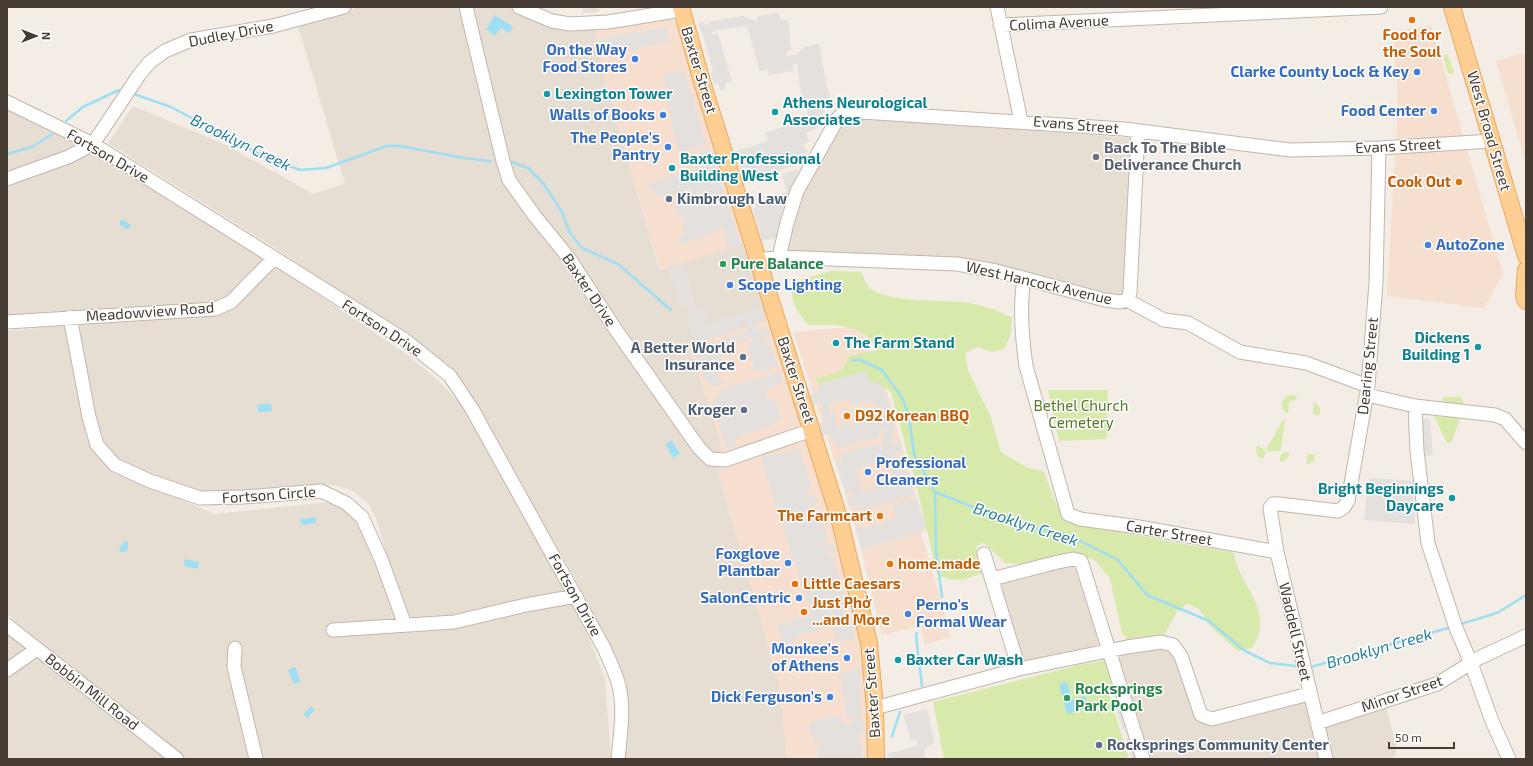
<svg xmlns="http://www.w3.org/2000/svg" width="1533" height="766" viewBox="0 0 1533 766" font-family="'Exo 2',sans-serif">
	<rect width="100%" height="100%" fill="#f3ede5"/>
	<path fill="#e7ded3" d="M 359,7 L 510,7 L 533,17 L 595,27 L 603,72 L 659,269 L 746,244 L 769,320 L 688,347 L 707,398 L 722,446 L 719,476 L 779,683 L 787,759 L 620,759 L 623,675 L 574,576 L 477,412 L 441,363 L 286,255 L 108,143 L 133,106 L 224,144 L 313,194 L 345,184 L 298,26 Z
		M 7,106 L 78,142 L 72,150 L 48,160 L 7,172 Z
		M 852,115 L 1010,124 L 1017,129 L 1130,138 L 1132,142 L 1124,295 L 1120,297 L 964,260 L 785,251 L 801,196 L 843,118 Z
		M 94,153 L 261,256 L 263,260 L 231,294 L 218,303 L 7,316 L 7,183 Z
		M 275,267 L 282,270 L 409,356 L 439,381 L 464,408 L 512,491 L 565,590 L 561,594 L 446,619 L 426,621 L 412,617 L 407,612 L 389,562 L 376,518 L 368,503 L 350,489 L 331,485 L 213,493 L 194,492 L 119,462 L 100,443 L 77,324 L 81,322 L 216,315 Z
		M 66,325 L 91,447 L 110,469 L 215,514 L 339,501 L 360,517 L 402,631 L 569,602 L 575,604 L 605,678 L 611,759 L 186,759 L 7,614 L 7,331 Z
		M 1069,564 L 1079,567 L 1102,647 L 1026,663 L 1022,661 L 1001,588 L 1002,584 L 1009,579 Z
		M 7,628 L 29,648 L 7,662 Z
		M 1148,647 L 1168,649 L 1175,655 L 1199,718 L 1306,701 L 1322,759 L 1148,759 L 1119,662 L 1119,657 L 1122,654 Z
		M 41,659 L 169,759 L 7,759 L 7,675 L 34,661 Z
		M 1386,707 L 1396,745 L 1396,754 L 1391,759 L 1331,759 L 1323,726 Z"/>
	<path fill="#f6dfcf" d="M 670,18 L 675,22 L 677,26 L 688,66 L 746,244 L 660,270 L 603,72 L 595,27 Z
		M 1431,25 L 1503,274 L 1484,308 L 1387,296 L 1398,102 L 1393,32 Z
		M 1526,52 L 1526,163 L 1496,61 Z
		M 769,320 L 801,423 L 798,427 L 786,433 L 721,456 L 722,446 L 707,398 L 688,346 Z
		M 859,326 L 886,389 L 926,530 L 921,532 L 951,637 L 925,644 L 921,626 L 882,635 L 852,513 L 793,332 Z
		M 804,439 L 806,440 L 833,524 L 859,631 L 866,694 L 868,759 L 787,759 L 779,683 L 719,476 L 720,464 Z"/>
	<path fill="#d8e9ac" d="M 1447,54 L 1454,72 L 1453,74 L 1448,73 L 1443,56 Z
		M 831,271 L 861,272 C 864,277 866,285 870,288 C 890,304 944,299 969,303 C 984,306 999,310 1012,318 L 1011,333 L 1005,348 L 992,352 L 978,347 L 965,353 L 968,370 L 990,415 L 1001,452 L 1026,467 L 1044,472 L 1055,501 L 1066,520 L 1171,542 L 1233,552 C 1235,559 1237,566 1240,573 C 1253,598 1271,620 1252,648 L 1238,651 L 1210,626 L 1199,609 L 1187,604 L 1177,612 L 1164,635 L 1129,640 L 1122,633 L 1110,579 L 1096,561 L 1079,553 L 1064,554 L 1024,564 L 1005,563 L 984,543 L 976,546 L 982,573 C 963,581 955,583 937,574 L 917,488 L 891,392 L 878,383 L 869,381 L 866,371 L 818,384 L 816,378 C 834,374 842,375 849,356 L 877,350 C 861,322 838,325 809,325 C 795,310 790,302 793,282 Z
		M 1048,390 L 1108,390 L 1107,439 L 1059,441 Z
		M 1293,395 L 1296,396 L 1297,400 L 1289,401 L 1288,413 L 1285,413 L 1281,405 C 1283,400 1286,395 1293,395 Z
		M 1443,397 L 1461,397 L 1464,402 L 1462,404 L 1444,402 L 1442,398 Z
		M 1314,402 L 1320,408 L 1320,415 L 1313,414 Z
		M 1434,416 L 1460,419 L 1451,443 L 1447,443 Z
		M 1285,417 L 1281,449 L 1279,451 L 1267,451 L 1267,448 Z
		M 1258,446 L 1264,449 L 1266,453 L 1263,459 C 1257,457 1254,450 1258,446 Z
		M 1283,452 L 1290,453 L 1285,461 L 1280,462 L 1280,455 L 1282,455 Z
		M 1308,454 L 1315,455 L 1314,461 L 1306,465 Z
		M 1104,661 L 1112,682 L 1109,694 L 1129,759 L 944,759 L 933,702 L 1079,665 Z"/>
	<path fill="#e4e0de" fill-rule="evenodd" d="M 583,7 L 597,7 L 600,12 L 582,13 Z
		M 779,13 L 781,20 L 788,20 L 791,50 L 785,53 L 787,56 L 797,55 L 803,47 L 819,44 L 827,87 L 832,103 L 826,107 L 817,128 L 806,133 L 809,141 L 803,145 L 808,152 L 801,155 L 802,162 L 754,180 L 749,173 L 742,174 L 736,151 L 768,141 L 765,133 L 809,119 L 800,88 L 797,64 L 793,64 L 794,71 L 769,75 L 768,69 L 760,71 L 747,26 L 717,30 L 712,32 L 712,35 L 718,34 L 732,81 L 725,84 L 726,89 L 720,90 L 718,84 L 714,84 L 711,75 L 713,71 L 703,35 L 698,25 L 701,22 L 706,25 L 711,21 L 743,16 L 758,22 L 758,16 Z
		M 666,27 L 669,41 L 633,50 L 627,46 L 620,55 L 617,52 L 604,56 L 599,39 Z
		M 684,70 L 706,144 L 678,152 L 663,75 Z
		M 709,148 L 741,245 L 729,249 L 722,228 L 712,231 L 713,234 L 681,245 L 678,237 L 685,235 L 682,226 L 686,224 L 683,216 L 678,217 L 673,200 L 678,201 L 677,192 L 660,197 L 646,184 L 703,167 L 698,151 Z
		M 799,169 L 783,208 L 778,238 L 762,241 L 753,209 L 756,208 L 755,203 L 787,192 L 782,174 Z
		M 683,264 L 698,311 L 706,309 L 709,318 L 704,320 L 706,324 L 760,308 L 763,317 L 755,321 L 756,326 L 758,331 L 768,328 L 770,336 L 763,338 L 762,340 L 764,342 L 769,341 L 778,366 L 763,372 L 761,369 L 755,371 L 747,344 L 753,341 L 751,338 L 718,348 L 724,366 L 717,369 L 721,382 L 724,381 L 725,384 L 712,388 L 709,380 L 705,381 L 694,348 L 745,333 L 748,328 L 746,323 L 743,321 L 740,323 L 741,329 L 701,341 L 698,334 L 692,336 L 686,315 L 692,313 L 687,305 L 681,307 L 668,269 Z
		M 866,371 L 869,381 L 878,383 L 885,389 L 894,424 L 892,441 L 893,443 L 899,442 L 902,452 L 896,455 L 902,472 L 908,471 L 915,495 L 858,511 L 855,505 L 849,507 L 846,498 L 852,496 L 853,492 L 846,493 L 837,463 L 842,460 L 840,454 L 878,443 L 881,449 L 885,430 L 879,431 L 879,437 L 837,448 L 835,441 L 829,434 L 825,434 L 823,437 L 818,424 L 824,423 L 825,420 L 821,404 L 817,403 L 813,407 L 809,394 L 819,393 L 818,384 ZM 850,399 L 852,406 L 866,401 L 867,403 L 873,402 L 874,406 L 877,406 L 879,414 L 877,415 L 877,418 L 838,427 L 834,412 L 831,413 L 829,404 ZM 884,460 L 889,462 L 894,476 L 893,482 L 862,491 L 856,469 Z
		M 780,372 L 783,382 L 769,387 L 766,394 L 768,400 L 775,399 L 781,418 L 775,420 L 774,425 L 739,436 L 736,440 L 736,446 L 727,449 L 713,404 L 717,397 L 723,389 Z
		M 1420,419 L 1430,419 L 1433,455 L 1423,456 Z
		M 799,448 L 812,489 L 807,491 L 806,494 L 810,496 L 815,495 L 818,503 L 812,505 L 812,508 L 818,508 L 828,539 L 823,541 L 822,543 L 824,545 L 833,542 L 835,550 L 827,553 L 826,555 L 828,557 L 833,556 L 842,586 L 837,587 L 837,590 L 843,590 L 849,609 L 844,610 L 844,614 L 845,618 L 852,618 L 854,640 L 837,643 L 833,627 L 799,635 L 799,637 L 792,639 L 794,646 L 784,648 L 777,625 L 812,614 L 779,515 L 781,511 L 775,502 L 761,457 L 768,454 L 772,456 Z
		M 1369,478 L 1413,481 L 1415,524 L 1364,520 Z
		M 917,498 L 926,527 L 923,529 L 923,532 L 862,549 L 856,530 L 877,524 L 878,527 L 884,525 L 884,522 L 896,517 L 893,505 Z
		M 860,668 L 861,720 L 864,722 L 864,731 L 855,738 L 861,739 L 862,756 L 864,756 L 864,759 L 817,759 L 817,747 L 820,747 L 821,743 L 814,743 L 809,723 L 841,715 L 843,723 L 847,724 L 853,722 L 855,718 L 847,718 L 840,673 Z
		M 1120,696 L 1128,723 L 1123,730 L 1115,705 Z
		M 927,709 L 935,743 L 928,746 L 924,751 L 926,758 L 888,759 L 888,753 L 904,750 L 918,744 L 916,740 L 911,741 L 903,715 Z
		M 1131,731 L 1139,759 L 1132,759 L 1126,741 Z"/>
	<path fill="#9fdef3" d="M 495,15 L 513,27 L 509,33 L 501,28 L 495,36 L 486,29 Z
		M 122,219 L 131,225 L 128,230 L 119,224 Z
		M 271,403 L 272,411 L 258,412 L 257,405 Z
		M 671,440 L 680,453 L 673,458 L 666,444 Z
		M 316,517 L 316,523 L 301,525 L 300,519 Z
		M 125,541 L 128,542 L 128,550 L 122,552 L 119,551 L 120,547 Z
		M 185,559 L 199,562 L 198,569 L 184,566 Z
		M 295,667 L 301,682 L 294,684 L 288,670 Z
		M 1067,682 L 1072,700 L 1085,696 L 1088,707 L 1067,714 L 1059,684 Z
		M 311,706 L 315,710 L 307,718 L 304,714 Z"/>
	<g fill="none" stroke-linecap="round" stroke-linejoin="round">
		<path stroke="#9fdef3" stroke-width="2.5" d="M 134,94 L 171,107 L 263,156 L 300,170 L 326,168 L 387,146 L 400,146 L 464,158 L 490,161
			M 66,121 L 83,107 L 119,90
			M 7,154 L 32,147 L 54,133
			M 512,162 L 528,168 L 543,183 L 562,212 L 570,233 L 582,248 L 618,264 L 671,310
			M 852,360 L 861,360 L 882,370 L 903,399 L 909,417 L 914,454 L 935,492 L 936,552 L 942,597
			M 935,492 L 1016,524 L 1070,536 L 1118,560 L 1147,595 L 1209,621 L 1245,651 L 1270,663 L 1296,666
			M 1461,624 L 1497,613 L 1526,595
			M 917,633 L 916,636 L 922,686
			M 1311,667 L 1448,628
			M 892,736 L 900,712"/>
		<defs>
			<path id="minor" d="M 466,7 L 503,161 L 509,180 L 534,215 L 569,258 L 616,330 L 699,448 L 710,459 L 725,460 L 812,430
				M 519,7 L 552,21 L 570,24 L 608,22 L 682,10
				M 997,7 L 1021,121
				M 1000,25 L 1381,7
				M 7,102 L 93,144 L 405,340 L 450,376 L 472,409 L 604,648 C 610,662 617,675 620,690 C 624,712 620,737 618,759
				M 7,179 L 68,157 L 93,144 L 139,75 L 150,62 L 165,51 L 191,40 L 273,26 L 344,7
				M 779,257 L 787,223 L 797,191 L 838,118 L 846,111 L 1124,129 L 1290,150 L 1379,148 L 1492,141
				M 759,260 L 779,257 L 957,264 L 996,271 L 1105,300 L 1120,302 L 1127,300
				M 1024,279 C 1019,308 1022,338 1026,366 L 1068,514 L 1080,519 L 1139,527 L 1277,552
				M 1127,300 L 1164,320 L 1188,323 L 1240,352 L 1306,363 L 1368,386
				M 1127,300 L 1130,293 L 1138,131
				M 70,317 L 89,417 L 97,445 L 115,465 L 150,481 L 200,498 L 243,497 L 321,491 L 346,503 L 362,517 L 381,559 L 405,625
				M 7,322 L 215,309 L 231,302 L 274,258
				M 1367,395 L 1415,406 L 1495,415 L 1505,419 L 1526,443
				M 1415,406 L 1417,451 L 1428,543 L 1456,628 L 1471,663 L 1492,721 L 1509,759
				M 984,554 L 1019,669
				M 992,579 L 1058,562 L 1073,559 L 1081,561 L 1143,759
				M 7,625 L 177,759
				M 333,630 L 454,622 L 526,605 L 576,596
				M 235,648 L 234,667 L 256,759
				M 7,670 L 37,649
				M 875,708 L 1019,669 L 1127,647 L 1161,642 L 1173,645 L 1181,656 L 1201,715 L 1212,719 L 1309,694
				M 1317,723 L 1437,684 L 1479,658 L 1526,636
				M 1326,759 L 1277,552 L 1270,508 L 1273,504 L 1279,504 L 1338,511 L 1344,507 L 1348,501 L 1368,386 L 1376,283 L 1379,148"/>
			<path id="major" d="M 681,7 L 702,82 L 840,521 L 869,643 L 875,708 L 876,759
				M 1452,7 L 1526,256
				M 1526,270 L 1524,296 L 1526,301"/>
		</defs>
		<use href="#minor" stroke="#c2b6aa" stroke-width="15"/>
		<use href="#major" stroke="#e8a85f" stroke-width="18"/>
		<use href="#minor" stroke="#fff" stroke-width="13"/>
		<use href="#major" stroke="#ffce92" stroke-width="16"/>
	</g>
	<g fill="#e8710a" stroke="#fff" stroke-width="1.5">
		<circle cx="1412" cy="20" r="4"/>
		<circle cx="1459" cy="182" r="4"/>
		<circle cx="847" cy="416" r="4"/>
		<circle cx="880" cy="516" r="4"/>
		<circle cx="890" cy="564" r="4"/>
		<circle cx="795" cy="584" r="4"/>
		<circle cx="804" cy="612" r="4"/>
	</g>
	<g fill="#3f7fe0" stroke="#fff" stroke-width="1.5">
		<circle cx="635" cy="59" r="4"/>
		<circle cx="1417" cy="72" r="4"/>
		<circle cx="1434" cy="111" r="4"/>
		<circle cx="663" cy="115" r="4"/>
		<circle cx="668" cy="147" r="4"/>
		<circle cx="1428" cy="245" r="4"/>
		<circle cx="730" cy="285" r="4"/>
		<circle cx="868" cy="472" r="4"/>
		<circle cx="788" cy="563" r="4"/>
		<circle cx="799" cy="598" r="4"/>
		<circle cx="908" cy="614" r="4"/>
		<circle cx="847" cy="658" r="4"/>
		<circle cx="830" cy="697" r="4"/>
	</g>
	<g fill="#0f9aa8" stroke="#fff" stroke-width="1.5">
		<circle cx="547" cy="94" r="4"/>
		<circle cx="775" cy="112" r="4"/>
		<circle cx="672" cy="168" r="4"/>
		<circle cx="836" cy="343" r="4"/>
		<circle cx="1478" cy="347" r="4"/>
		<circle cx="1452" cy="498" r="4"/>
		<circle cx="898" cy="660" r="4"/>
	</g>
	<circle fill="#6b7280" stroke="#fff" stroke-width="1.5" cx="1096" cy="157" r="4"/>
	<g fill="#5c6f8a" stroke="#fff" stroke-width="1.5">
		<circle cx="669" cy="199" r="4"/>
		<circle cx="743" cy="357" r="4"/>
		<circle cx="744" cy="410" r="4"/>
		<circle cx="1099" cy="745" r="4"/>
	</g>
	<g fill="#2e9e5b" stroke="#fff" stroke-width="1.5">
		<circle cx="723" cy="264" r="4"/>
		<circle cx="1067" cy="698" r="4"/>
	</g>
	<g text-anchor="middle" stroke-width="3" stroke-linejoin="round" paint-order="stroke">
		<g font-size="15" fill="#463c34" stroke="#fff">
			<text transform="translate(1059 23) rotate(-3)" y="5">Colima Avenue</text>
			<text transform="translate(231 34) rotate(-11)" y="5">Dudley Drive</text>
			<text transform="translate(699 70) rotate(73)" y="5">Baxter Street</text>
			<text transform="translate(1076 125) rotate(5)" y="5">Evans Street</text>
			<text transform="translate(1489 131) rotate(74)" y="5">West Broad Street</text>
			<text transform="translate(1398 146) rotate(-3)" y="5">Evans Street</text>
			<text transform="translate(108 156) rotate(30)" y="5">Fortson Drive</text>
			<text transform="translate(1039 283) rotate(13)" y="5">West Hancock Avenue</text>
			<text transform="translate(589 290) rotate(56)" y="5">Baxter Drive</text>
			<text transform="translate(150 312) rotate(-4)" y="5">Meadowview Road</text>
			<text transform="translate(382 328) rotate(33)" y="5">Fortson Drive</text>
			<text transform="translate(1368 366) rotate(-84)" y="5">Dearing Street</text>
			<text transform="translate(796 380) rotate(72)" y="5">Baxter Street</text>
			<text transform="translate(269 495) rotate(-4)" y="5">Fortson Circle</text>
			<text transform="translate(1169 533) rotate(10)" y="5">Carter Street</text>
			<text transform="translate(575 595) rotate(61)" y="5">Fortson Drive</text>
			<text transform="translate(1295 632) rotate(77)" y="5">Waddell Street</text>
			<text transform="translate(92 692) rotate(38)" y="5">Bobbin Mill Road</text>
			<text transform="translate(872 693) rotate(-94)" y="5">Baxter Street</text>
			<text transform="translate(1402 694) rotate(-19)" y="5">Minor Street</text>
		</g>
		<g font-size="15" font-weight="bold" fill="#c56008" stroke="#fff" text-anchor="start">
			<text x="1412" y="40" text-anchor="middle">Food for<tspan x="1412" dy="17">the Soul</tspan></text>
			<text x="1451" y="187" text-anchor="end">Cook Out</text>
			<text x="855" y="421">D92 Korean BBQ</text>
			<text x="872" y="521" text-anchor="end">The Farmcart</text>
			<text x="898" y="569">home.made</text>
			<text x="803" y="589">Little Caesars</text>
			<text x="812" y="608">Just Phở<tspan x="812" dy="17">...and More</tspan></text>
		</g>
		<g font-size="15" font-weight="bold" fill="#366cbe" stroke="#fff" text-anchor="end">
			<text x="627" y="55">On the Way<tspan x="627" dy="17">Food Stores</tspan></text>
			<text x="1409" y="77">Clarke County Lock &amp; Key</text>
			<text x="1426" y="116">Food Center</text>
			<text x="655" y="120">Walls of Books</text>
			<text x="660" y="143">The People's<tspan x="660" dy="17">Pantry</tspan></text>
			<text x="1436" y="250" text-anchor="start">AutoZone</text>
			<text x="738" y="290" text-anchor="start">Scope Lighting</text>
			<text x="876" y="468" text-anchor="start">Professional<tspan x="876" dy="17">Cleaners</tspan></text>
			<text x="780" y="559">Foxglove<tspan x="780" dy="17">Plantbar</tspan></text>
			<text x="791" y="603">SalonCentric</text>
			<text x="916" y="610" text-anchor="start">Perno's<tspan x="916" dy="17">Formal Wear</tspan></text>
			<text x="839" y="654">Monkee's<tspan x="839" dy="17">of Athens</tspan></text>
			<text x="822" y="702">Dick Ferguson's</text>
		</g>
		<g font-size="15" font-weight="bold" fill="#0d838f" stroke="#fff" text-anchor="start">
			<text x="555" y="99">Lexington Tower</text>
			<text x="783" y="108">Athens Neurological<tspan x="783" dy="17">Associates</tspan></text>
			<text x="680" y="164">Baxter Professional<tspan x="680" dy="17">Building West</tspan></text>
			<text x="1470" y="343" text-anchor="end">Dickens<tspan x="1470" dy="17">Building 1</tspan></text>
			<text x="844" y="348">The Farm Stand</text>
			<text x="1444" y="494" text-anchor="end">Bright Beginnings<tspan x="1444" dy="17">Daycare</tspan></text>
			<text x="906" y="665">Baxter Car Wash</text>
		</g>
		<g font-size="15" font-weight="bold" fill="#5b616d" stroke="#fff" text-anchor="start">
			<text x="1104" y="153">Back To The Bible<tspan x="1104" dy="17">Deliverance Church</tspan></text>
		</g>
		<g font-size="15" font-weight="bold" fill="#4e5e75" stroke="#fff" text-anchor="start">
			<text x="677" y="204">Kimbrough Law</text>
			<text x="735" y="353" text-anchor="end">A Better World<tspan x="735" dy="17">Insurance</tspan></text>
			<text x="736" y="415" text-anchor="end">Kroger</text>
			<text x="1107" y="750">Rocksprings Community Center</text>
		</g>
		<g font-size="15" font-weight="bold" fill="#27864d" stroke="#fff" text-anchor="start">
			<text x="731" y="269">Pure Balance</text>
			<text x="1075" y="694">Rocksprings<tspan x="1075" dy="17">Park Pool</tspan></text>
		</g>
		<g font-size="15" fill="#547a26" stroke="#fff">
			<text x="1081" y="411">Bethel Church<tspan x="1081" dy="17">Cemetery</tspan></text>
		</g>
		<g font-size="16" font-style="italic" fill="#267f9c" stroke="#fff">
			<text transform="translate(241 142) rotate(26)" y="6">Brooklyn Creek</text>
			<text transform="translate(1026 524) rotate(18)" y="6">Brooklyn Creek</text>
			<text transform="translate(1379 648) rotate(-16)" y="6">Brooklyn Creek</text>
		</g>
	</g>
	<rect width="1533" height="766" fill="none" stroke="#463c34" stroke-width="16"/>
	<g transform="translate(36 36) rotate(90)" stroke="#ffffff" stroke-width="3" paint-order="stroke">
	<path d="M0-3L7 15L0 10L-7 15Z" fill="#463c34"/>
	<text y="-6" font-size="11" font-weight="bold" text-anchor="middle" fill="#463c34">N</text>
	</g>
	<path d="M1389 742v6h65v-6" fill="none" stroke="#463c34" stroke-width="2"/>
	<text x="1395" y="742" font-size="12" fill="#463c34" stroke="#ffffff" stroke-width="3" paint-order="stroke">50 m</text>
</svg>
